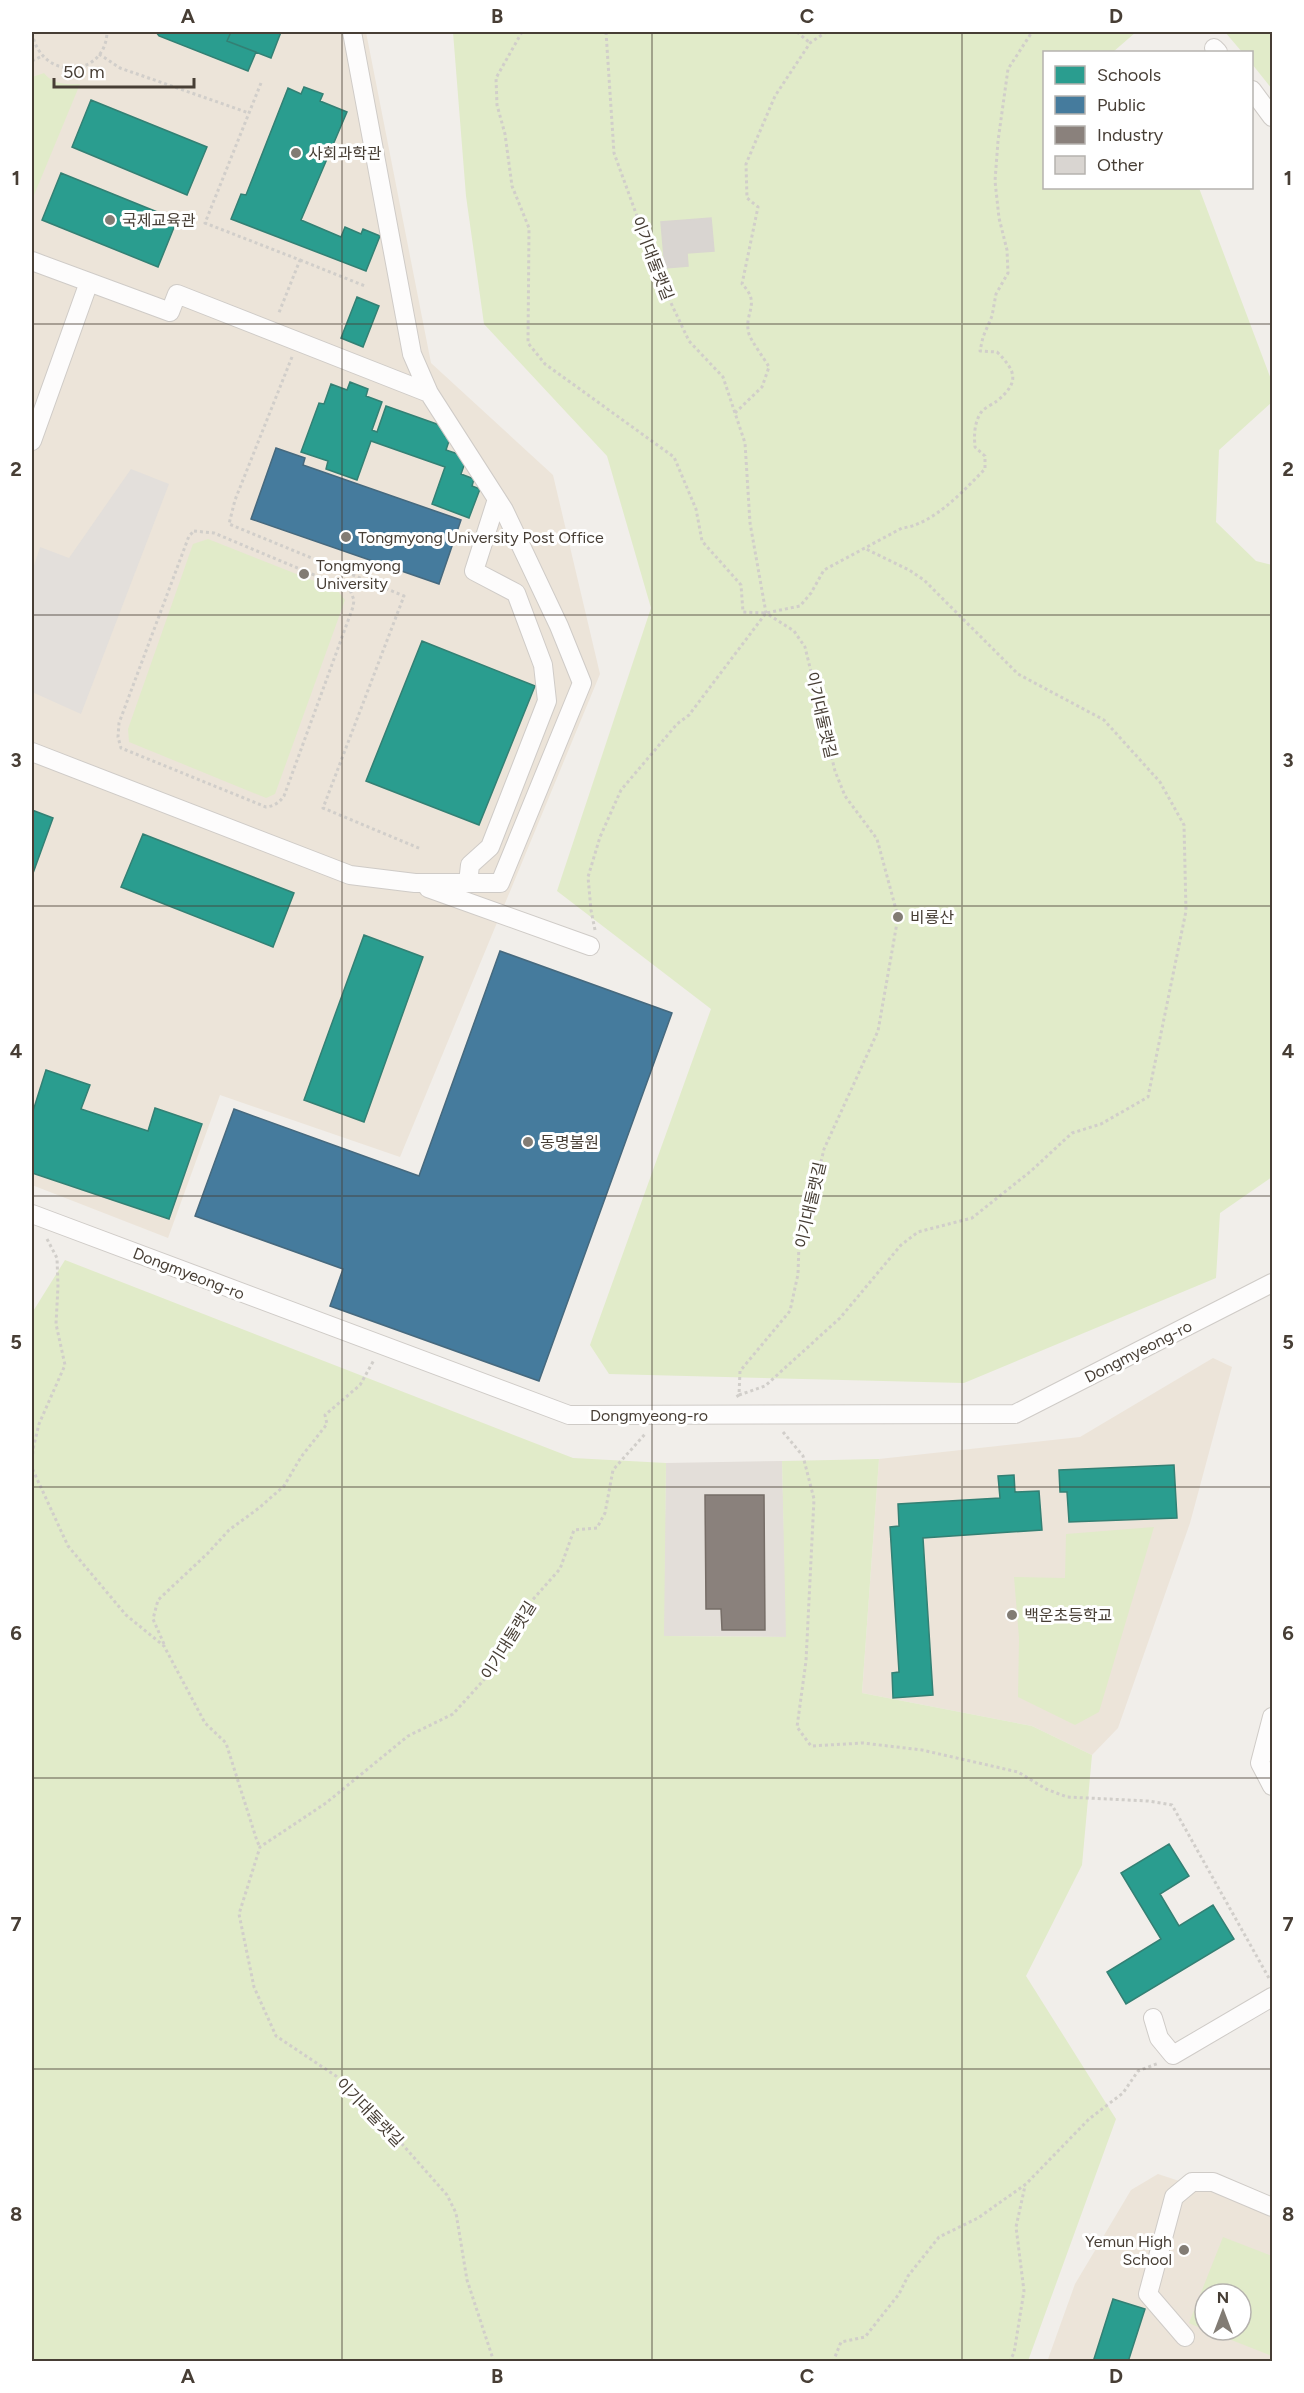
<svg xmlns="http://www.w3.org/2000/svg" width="1304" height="2393" viewBox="0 0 1304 2393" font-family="Figtree,'Noto Sans KR',sans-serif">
	<rect width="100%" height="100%" fill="#f1eeea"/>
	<path fill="#e3ded9" d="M 782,1461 L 787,1637 L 663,1636 L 666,1463 Z"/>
	<path fill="#ece4d9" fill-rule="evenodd" d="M 32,32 L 366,32 L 431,363 L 553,475 L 600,674 L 400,1157 L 220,1095 L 168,1238 L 32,1185 Z
		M 1213,1358 L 1232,1367 L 1190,1523 L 1118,1728 L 1092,1755 L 1032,1726 L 862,1693 L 879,1459 L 1080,1437 Z
		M 1158,2174 L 1240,2201 L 1272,2215 L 1272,2361 L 1047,2362 L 1075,2284 L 1131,2190 ZM 1205,2294 L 1241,2294 L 1241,2330 L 1205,2330 Z"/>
	<path fill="#e1ebc9" d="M 453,32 L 1136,32 L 1113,52 L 1044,52 L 1044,188 L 1199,188 L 1272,382 L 1272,402 L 1219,450 L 1216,522 L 1256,561 L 1272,565 L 1272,1177 L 1220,1213 L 1216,1278 L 964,1383 L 609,1374 L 590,1345 L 711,1009 L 557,891 L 651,608 L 607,456 L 484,324 L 466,196 Z
		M 1225,32 L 1272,32 L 1272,89 L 1252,64 L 1252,52 L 1242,52 Z
		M 44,73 C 52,84 66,85 80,84 L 32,200 L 32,77 Z
		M 208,539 L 337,590 L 345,600 L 275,794 L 266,798 L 129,742 L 128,729 L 193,544 Z
		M 65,1260 L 573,1458 L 666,1463 L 664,1636 L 786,1637 L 782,1461 L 879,1459 L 862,1693 L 1032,1726 L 1092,1755 L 1082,1865 L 1026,1976 L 1116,2119 L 1028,2361 L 32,2361 L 32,1313 Z
		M 1154,1527 L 1099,1712 L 1075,1725 L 1018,1697 L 1019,1638 L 1014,1577 L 1065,1578 L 1066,1534 Z
		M 1223,2237 L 1272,2256 L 1272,2356 L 1206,2330 L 1241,2330 L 1241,2294 L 1205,2294 L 1205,2330 L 1189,2323 Z"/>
	<path fill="#e3dfdb" d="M 131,469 L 169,484 L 81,714 L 32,692 L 32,572 L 40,547 L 69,558 Z"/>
	<path fill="#2a9d8f" stroke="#338074" stroke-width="1.5" d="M 156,32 L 231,32 L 227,41 L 256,52 L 248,71 L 159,36 Z
		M 231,32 L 281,32 L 271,58 L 227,41 Z
		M 304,87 L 323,94 L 320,101 L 347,112 L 301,220 L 341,237 L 345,227 L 361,234 L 363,229 L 380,236 L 366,271 L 231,219 L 241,194 L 246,195 L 288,88 L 301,94 Z
		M 91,100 L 207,147 L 187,195 L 72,147 Z
		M 61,173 L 177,220 L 158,267 L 42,220 Z
		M 357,297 L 379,306 L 363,347 L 341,338 Z
		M 350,382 L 368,389 L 366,396 L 382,402 L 372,430 L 377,432 L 386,406 L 448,428 L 445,436 L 450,438 L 446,450 L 467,457 L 461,474 L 474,479 L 472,486 L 480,489 L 469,518 L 432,504 L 445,467 L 371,441 L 357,480 L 326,469 L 328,461 L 301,452 L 319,403 L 324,404 L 331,384 L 347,390 Z
		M 422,641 L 535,686 L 479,825 L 366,781 Z
		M 32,810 L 53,818 L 32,876 Z
		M 143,834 L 294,893 L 273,947 L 121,887 Z
		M 364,935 L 423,957 L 364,1122 L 304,1100 Z
		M 46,1070 L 90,1085 L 81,1109 L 148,1131 L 155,1108 L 202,1124 L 169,1219 L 32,1173 L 32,1114 Z
		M 1174,1465 L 1177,1518 L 1069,1522 L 1067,1492 L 1060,1492 L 1059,1470 Z
		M 1014,1475 L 1015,1492 L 1039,1491 L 1042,1530 L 923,1538 L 933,1695 L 893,1698 L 892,1673 L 899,1672 L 890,1527 L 899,1526 L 898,1504 L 1000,1498 L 998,1476 Z
		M 1169,1844 L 1189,1876 L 1160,1894 L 1179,1926 L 1213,1905 L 1234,1939 L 1126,2004 L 1107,1972 L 1161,1939 L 1121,1873 Z
		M 1113,2299 L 1145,2309 L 1128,2362 L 1093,2362 Z"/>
	<path fill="#457b9d" stroke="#46697e" stroke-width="1.5" d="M 276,448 L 305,458 L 303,465 L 461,520 L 439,584 L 251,519 Z
		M 500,951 L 672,1013 L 539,1381 L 330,1306 L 343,1269 L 195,1216 L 234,1109 L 419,1176 Z"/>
	<path fill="#8a817c" stroke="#766d67" stroke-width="1.5" d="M 705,1495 L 764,1495 L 765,1630 L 722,1630 L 721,1609 L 706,1609 Z"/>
	<path fill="#d9d5d1" stroke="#d9d5d0" stroke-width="1.5" d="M 711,218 L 714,251 L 687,253 L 688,266 L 665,268 L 661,222 Z"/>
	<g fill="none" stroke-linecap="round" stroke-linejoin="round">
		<defs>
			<path id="minor" d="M 1214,48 L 1218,52
				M 1252,90 L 1272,117
				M 32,261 L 170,312 L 177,294 L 429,393
				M 32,441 L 89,282
				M 32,752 L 350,875 L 415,883 L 500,883 L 582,683 L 559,626 L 504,510 L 429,393 L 412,354 L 352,32
				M 468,883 L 470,865 L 490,847 L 547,701 L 543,665 L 516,593 L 474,571 L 497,499
				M 428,888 L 590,946
				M 32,1214 L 569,1415 L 1015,1414 L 1272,1283
				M 1272,1717 L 1260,1763 L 1272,1786
				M 1153,2018 L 1159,2038 L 1173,2055 L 1272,1997
				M 1185,2337 L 1148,2294 L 1174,2197 L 1192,2182 L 1213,2182 L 1272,2207"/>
		</defs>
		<use href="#minor" stroke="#cfcbc7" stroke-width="20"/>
		<path stroke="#d1ceca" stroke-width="3" stroke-dasharray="3 3" stroke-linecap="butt" d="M 522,32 L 496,78 L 497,105 L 505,134 L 512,186 L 529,228 L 528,343 L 545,364 L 674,457 L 696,509 L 702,541 L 741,585 L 743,612 L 766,613 L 800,606 L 811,593 L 824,570 L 902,528 C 933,525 964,490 985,469 L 985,456 L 975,447 C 974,435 974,422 982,411 C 986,407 993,404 997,401 C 1020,382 1016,371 997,352 L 980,351 L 983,337 L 992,316 L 996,294 L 1008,273 L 1007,250 L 999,218 L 995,181 L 998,141 L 1008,69 L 1032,32
			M 606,32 L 614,153 L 661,282 L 689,341 L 723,377 L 745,443 L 750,523 L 766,613 L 794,631 L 805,647 L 835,771 L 845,796 L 877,839 L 898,917 L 878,1031 L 824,1149 L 808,1217 L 799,1243 L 798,1274 L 790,1311 L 740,1371 L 739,1395 L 736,1397
			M 797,32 L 810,43
			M 32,33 C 42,83 106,77 107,32
			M 99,54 L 120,68 L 249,113
			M 32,61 L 42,56
			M 261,83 L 205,223 L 300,260 L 278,315
			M 300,260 L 365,286
			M 292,357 L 235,500 L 229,524 L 404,596 L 323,808 L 421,849
			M 735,413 L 762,387 L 769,367 C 764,358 751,341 749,334 C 743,313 762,304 742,284 L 758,207 L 747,198 L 746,164 L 775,96 L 810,43 L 826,32
			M 194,531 L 214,533 L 350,590 L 354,600 L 353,607 L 284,796 C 279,803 274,806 266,807 L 121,748 L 118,737 L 119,723 L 189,536 Z
			M 595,930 L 591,910 L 588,877 L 600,837 L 621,790 L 677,724 L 689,715 L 766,613
			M 47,1239 L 57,1258 L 58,1286 L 56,1324 L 65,1365 L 39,1424 L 33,1449 L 32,1468 L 68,1546 L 126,1615 L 164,1646 L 205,1723 L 226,1743 L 257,1841 L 260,1847
			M 739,1395 L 765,1386 L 840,1318 L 901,1245 L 918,1232 L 972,1218 L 1031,1171 L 1072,1133 L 1101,1124 L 1148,1097 L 1186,911 L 1184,825 L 1160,782 L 1104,720 L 1018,674 L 924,580 L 909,570 L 864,548
			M 783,1432 L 803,1456 L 814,1499 L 806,1661 L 797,1727 L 811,1746 L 863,1743 L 922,1750 L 1018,1772 L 1046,1789 L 1067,1797 L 1148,1801 L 1172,1805 L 1270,1980
			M 164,1644 L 153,1619 L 158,1600 L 208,1553 L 229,1530 L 259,1508 L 284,1486 L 301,1457 L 327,1424 L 325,1415 L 360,1385 L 374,1360
			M 494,2362 L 467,2280 L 456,2213 L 447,2195 L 402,2144 L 336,2076 L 276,2036 L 254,1987 L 239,1914 L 260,1847 L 326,1803 L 408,1736 L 453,1714 L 482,1682 L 496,1666 L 528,1605 L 560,1569 L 574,1530 L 597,1528 L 605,1513 L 613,1470 L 645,1434
			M 833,2362 L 841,2342 L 865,2337 L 899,2294 L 908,2276 L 939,2237 L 978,2218 L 1026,2184 L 1089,2119 L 1123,2093 L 1138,2071 L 1159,2063
			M 1009,2362 L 1014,2353 L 1024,2291 L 1016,2227 L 1025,2186"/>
		<use href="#minor" stroke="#fdfcfc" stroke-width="18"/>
	</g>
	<path fill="none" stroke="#473e35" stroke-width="1.5" stroke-opacity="0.55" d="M 342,32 L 342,2362M 652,32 L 652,2362M 962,32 L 962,2362M 32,324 L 1272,324M 32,615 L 1272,615M 32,906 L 1272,906M 32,1196 L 1272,1196M 32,1487 L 1272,1487M 32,1778 L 1272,1778M 32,2069 L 1272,2069"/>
	<g fill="#827c74" stroke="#fff" stroke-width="2">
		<circle cx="296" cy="153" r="6"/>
		<circle cx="110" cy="220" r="6"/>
		<circle cx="346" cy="537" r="6"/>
		<circle cx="304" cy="574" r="6"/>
		<circle cx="898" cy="917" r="6"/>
		<circle cx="528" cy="1142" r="6"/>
		<circle cx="1012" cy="1615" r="6"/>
		<circle cx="1184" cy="2250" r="6"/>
	</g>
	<g text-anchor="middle" stroke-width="6" stroke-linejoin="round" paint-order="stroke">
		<g font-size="16" fill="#473e35" stroke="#fff" text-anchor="start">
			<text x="308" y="159">사회과학관</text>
			<text x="122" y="226">국제교육관</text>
			<text x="358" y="543">Tongmyong University Post Office</text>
			<text x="316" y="571">Tongmyong<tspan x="316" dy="18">University</tspan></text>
			<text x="910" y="923">비룡산</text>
			<text x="540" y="1148">동명불원</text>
			<text x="1024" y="1621">백운초등학교</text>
			<text x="1172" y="2247" text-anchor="end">Yemun High<tspan x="1172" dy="18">School</tspan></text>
		</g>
		<g font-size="16" fill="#473e35" stroke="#fff">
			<text transform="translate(653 258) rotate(69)" y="6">이기대둘랫길</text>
			<text transform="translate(822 715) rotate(77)" y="6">이기대둘랫길</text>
			<text transform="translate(810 1205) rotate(-77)" y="6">이기대둘랫길</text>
			<text transform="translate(189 1273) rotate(21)" y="6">Dongmyeong-ro</text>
			<text transform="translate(1138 1351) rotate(-27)" y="6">Dongmyeong-ro</text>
			<text x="649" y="1421">Dongmyeong-ro</text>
			<text transform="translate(508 1640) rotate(-58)" y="6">이기대둘랫길</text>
			<text transform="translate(370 2112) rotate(46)" y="6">이기대둘랫길</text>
		</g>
	</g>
	<rect width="1304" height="2393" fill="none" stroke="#ffffff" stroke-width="66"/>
	<rect x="1043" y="51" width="210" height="138" fill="#ffffff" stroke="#b5b2ae" stroke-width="1.5"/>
	<rect x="1055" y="66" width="30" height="18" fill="#2a9d8f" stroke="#b5b2ae" stroke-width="1.5"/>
	<text x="1097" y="81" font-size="18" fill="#473e35">Schools</text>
	<rect x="1055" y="96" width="30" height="18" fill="#457b9d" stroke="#b5b2ae" stroke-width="1.5"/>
	<text x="1097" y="111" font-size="18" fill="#473e35">Public</text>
	<rect x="1055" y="126" width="30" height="18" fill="#8a817c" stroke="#b5b2ae" stroke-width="1.5"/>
	<text x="1097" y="141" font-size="18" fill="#473e35">Industry</text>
	<rect x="1055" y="156" width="30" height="18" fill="#d9d5d1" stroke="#b5b2ae" stroke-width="1.5"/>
	<text x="1097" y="171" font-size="18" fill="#473e35">Other</text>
	<g transform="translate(1223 2312)"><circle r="28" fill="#ffffff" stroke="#b5b2ae" stroke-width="1.5"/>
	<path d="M0-4.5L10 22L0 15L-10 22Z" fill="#827c74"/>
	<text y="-9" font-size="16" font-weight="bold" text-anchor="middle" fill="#473e35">N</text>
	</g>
	<path d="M54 78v9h140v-9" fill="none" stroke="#473e35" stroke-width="3"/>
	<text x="63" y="78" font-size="18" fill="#473e35" stroke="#ffffff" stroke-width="4.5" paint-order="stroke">50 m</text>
	<rect x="33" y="33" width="1238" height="2327" fill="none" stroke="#473e35" stroke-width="2"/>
	<g font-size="20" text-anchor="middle" font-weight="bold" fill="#473e35">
		<text x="188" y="23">A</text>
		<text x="497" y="23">B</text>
		<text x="807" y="23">C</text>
		<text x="1116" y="23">D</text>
		<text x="16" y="185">1</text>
		<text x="1288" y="185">1</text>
		<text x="16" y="476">2</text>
		<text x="1288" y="476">2</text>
		<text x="16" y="767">3</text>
		<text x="1288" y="767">3</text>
		<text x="16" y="1058">4</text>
		<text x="1288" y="1058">4</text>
		<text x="16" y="1349">5</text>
		<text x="1288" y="1349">5</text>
		<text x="16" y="1640">6</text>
		<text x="1288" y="1640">6</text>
		<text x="16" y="1931">7</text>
		<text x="1288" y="1931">7</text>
		<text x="16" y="2221">8</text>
		<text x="1288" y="2221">8</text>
		<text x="188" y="2383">A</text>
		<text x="497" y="2383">B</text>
		<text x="807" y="2383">C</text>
		<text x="1116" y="2383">D</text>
	</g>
</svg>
